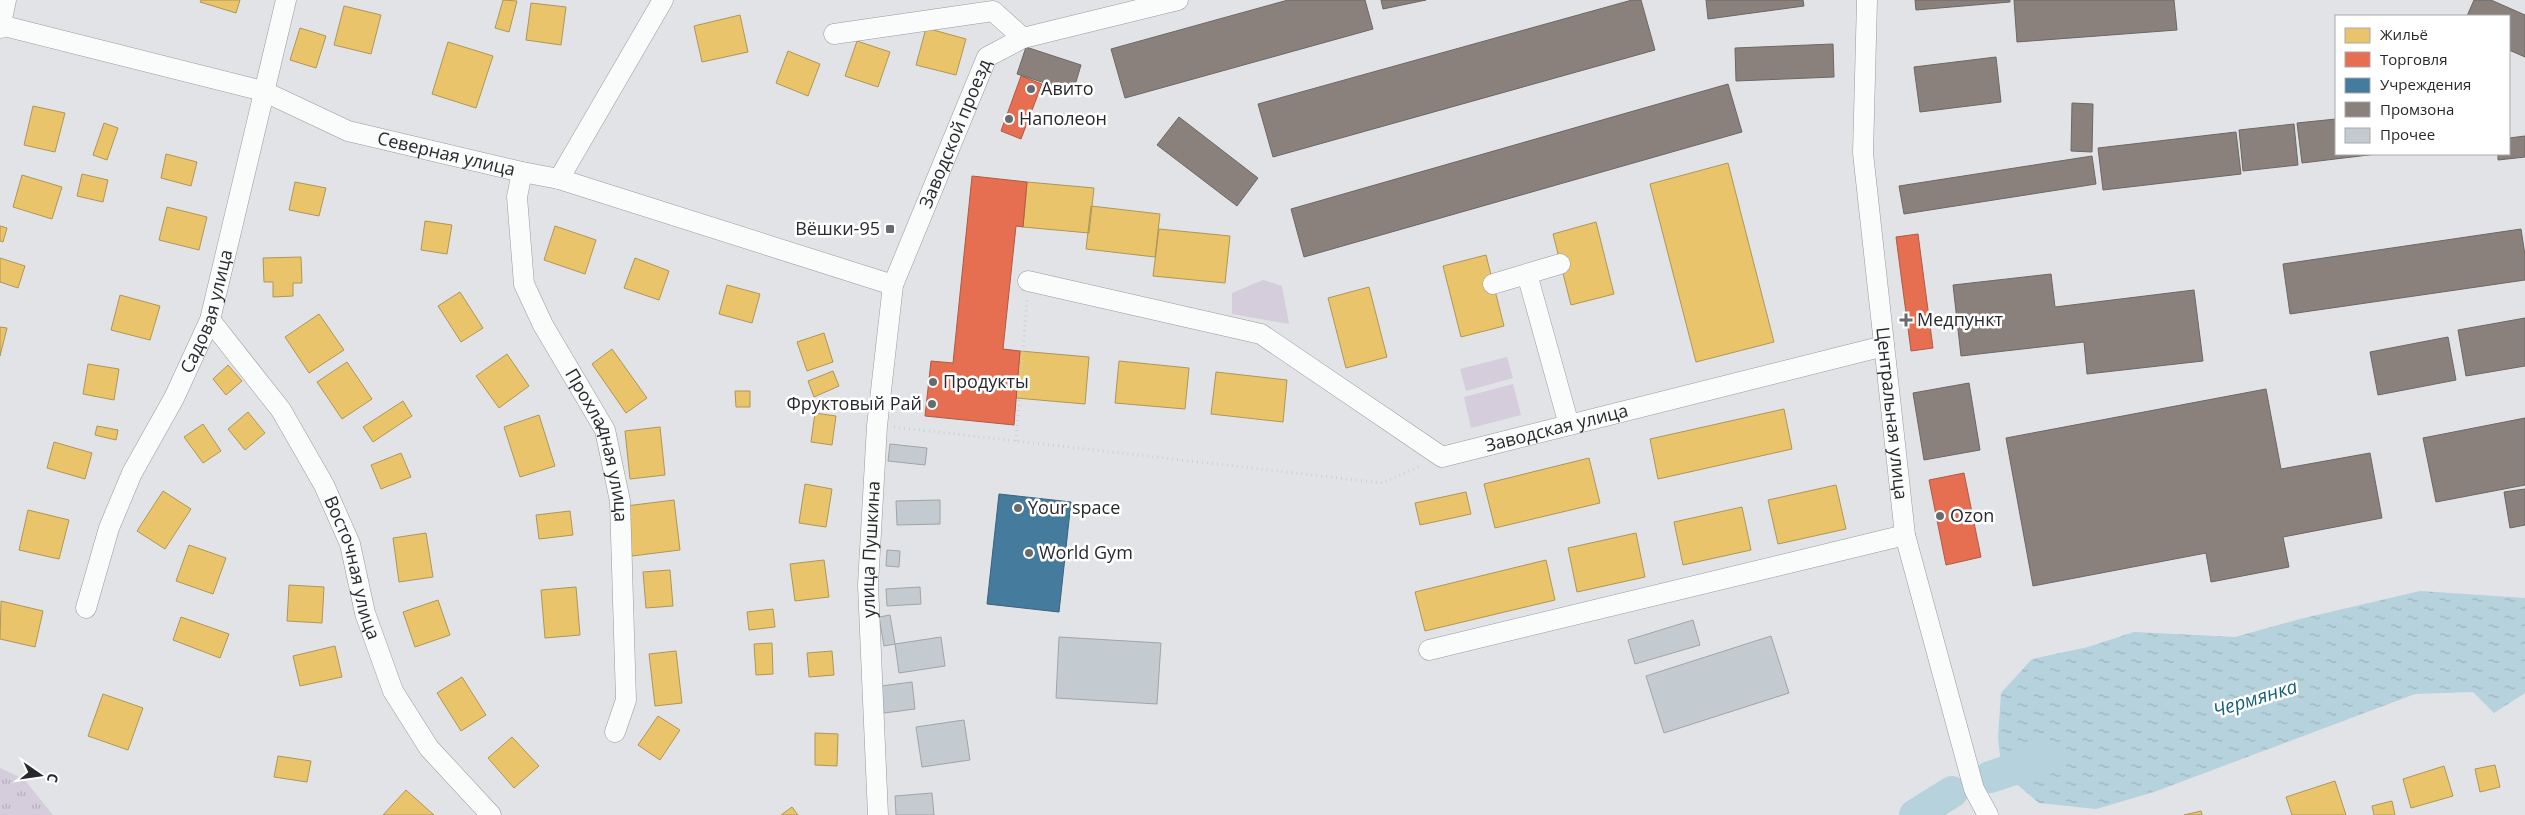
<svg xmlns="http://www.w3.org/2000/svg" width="2525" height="815" viewBox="0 0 2525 815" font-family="'Open Sans',sans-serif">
	<defs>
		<pattern id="grass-tufts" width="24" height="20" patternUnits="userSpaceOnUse" patternTransform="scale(1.25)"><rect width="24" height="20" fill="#d5ccdc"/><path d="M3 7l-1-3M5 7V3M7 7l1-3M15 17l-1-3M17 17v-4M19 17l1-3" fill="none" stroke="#b7afbd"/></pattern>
		<pattern id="water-ripples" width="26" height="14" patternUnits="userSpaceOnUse" patternTransform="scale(1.25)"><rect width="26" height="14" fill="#b5d2dd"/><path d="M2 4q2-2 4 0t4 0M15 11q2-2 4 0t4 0" fill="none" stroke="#9cb4be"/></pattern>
	</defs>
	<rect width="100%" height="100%" fill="#e1e3e6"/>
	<path fill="url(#grass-tufts)" d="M 0,768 L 24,779 L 53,815 L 0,815 Z"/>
	<path fill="#d5ccdc" d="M 1263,280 L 1282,286 L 1289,324 L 1232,314 L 1232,293 Z
		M 1507,357 L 1513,378 L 1466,391 L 1460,369 Z
		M 1513,384 L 1521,415 L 1471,428 L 1464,397 Z"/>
	<path fill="url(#water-ripples)" d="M 2420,591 L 2525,598 L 2525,693 L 2494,713 L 2473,692 L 2415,694 L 2154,792 L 2096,809 L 2039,803 L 2002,772 L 1998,738 L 2001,693 L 2032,659 L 2088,647 L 2134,632 L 2235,637 L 2300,619 Z"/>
	<path fill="#e9c46a" stroke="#af9657" d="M 201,0 L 240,0 L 236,13 L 200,2 Z
		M 503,0 L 517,1 L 509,32 L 495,28 Z
		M 531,3 L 566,7 L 561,45 L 526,40 Z
		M 344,6 L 381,15 L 371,54 L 334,45 Z
		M 740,15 L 748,52 L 702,62 L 694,26 Z
		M 300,28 L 326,36 L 316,68 L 290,60 Z
		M 926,28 L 966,39 L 956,75 L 916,65 Z
		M 857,41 L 890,52 L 878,87 L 845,76 Z
		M 448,42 L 493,56 L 476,108 L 432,94 Z
		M 788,51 L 820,64 L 808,96 L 776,83 Z
		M 33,106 L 65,113 L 55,152 L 24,145 Z
		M 104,123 L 118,128 L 107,160 L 93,155 Z
		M 166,154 L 197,162 L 191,186 L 161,178 Z
		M 1728,163 L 1774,342 L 1696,362 L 1650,184 Z
		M 82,174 L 108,180 L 103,202 L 77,196 Z
		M 22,175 L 62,187 L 52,219 L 13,207 Z
		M 295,182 L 326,188 L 319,216 L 289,210 Z
		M 1027,182 L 1094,188 L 1089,233 L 1023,227 Z
		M 1091,206 L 1160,214 L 1155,257 L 1086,249 Z
		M 167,207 L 207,217 L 199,250 L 159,240 Z
		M 425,221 L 452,225 L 447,254 L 421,250 Z
		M 1596,222 L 1614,294 L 1571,305 L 1553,234 Z
		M 0,226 L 7,228 L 3,242 L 0,241 Z
		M 555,226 L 596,240 L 585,274 L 544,260 Z
		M 1159,229 L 1230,236 L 1225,283 L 1153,276 Z
		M 1486,255 L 1504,326 L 1461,337 L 1443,266 Z
		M 301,257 L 302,283 L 293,283 L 293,296 L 273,297 L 273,282 L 264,282 L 263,258 Z
		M 0,258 L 25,266 L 18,288 L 0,282 Z
		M 635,258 L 669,271 L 659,300 L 624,288 Z
		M 727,285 L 760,294 L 752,323 L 719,314 Z
		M 1369,287 L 1387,357 L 1346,368 L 1328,298 Z
		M 460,292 L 483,328 L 461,342 L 438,306 Z
		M 120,295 L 160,306 L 150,340 L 111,330 Z
		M 319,314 L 344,350 L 309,373 L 285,337 Z
		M 0,327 L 7,328 L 0,356 Z
		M 824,333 L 833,362 L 807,371 L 797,342 Z
		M 612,349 L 647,398 L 626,413 L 592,364 Z
		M 1020,351 L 1089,357 L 1085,404 L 1016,398 Z
		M 507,354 L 529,386 L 499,408 L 476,376 Z
		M 1119,361 L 1189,368 L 1185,409 L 1115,403 Z
		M 347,362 L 372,399 L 342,419 L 317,382 Z
		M 88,364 L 119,369 L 114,400 L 83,394 Z
		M 228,365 L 242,381 L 226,395 L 213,379 Z
		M 833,371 L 839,386 L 814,397 L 808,381 Z
		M 1216,372 L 1287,380 L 1283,422 L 1211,414 Z
		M 735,391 L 750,391 L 750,407 L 736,407 Z
		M 403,401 L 412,416 L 373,442 L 363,427 Z
		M 1784,409 L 1792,449 L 1658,479 L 1650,439 Z
		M 248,412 L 265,433 L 245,450 L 228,429 Z
		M 815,413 L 836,416 L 832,445 L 811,442 Z
		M 539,415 L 555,466 L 520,477 L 504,427 Z
		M 203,424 L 221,451 L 203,463 L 184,437 Z
		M 97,426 L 118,430 L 116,440 L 95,435 Z
		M 660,427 L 665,475 L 630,479 L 625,431 Z
		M 54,442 L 92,453 L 85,479 L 47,468 Z
		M 401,453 L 411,477 L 381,489 L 371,465 Z
		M 1589,458 L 1600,503 L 1495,528 L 1484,484 Z
		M 805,484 L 832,489 L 826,527 L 799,523 Z
		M 1836,485 L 1846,529 L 1778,544 L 1768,500 Z
		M 163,491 L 191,509 L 165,549 L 137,531 Z
		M 1466,492 L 1471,514 L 1420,525 L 1415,503 Z
		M 674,500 L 680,550 L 632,556 L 626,506 Z
		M 1742,507 L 1751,550 L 1683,565 L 1674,522 Z
		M 28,510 L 69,520 L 59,559 L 19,550 Z
		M 570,511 L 573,535 L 539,539 L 536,515 Z
		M 426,533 L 433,577 L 399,582 L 393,538 Z
		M 1636,533 L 1645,577 L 1577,592 L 1568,548 Z
		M 189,545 L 226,558 L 213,594 L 176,581 Z
		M 824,560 L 829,597 L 795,601 L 790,564 Z
		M 1546,560 L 1555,600 L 1425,631 L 1415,592 Z
		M 670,570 L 673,606 L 646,608 L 643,572 Z
		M 289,585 L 324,587 L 322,623 L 287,621 Z
		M 576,587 L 580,635 L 545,638 L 541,590 Z
		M 438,600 L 450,635 L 415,647 L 403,612 Z
		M 1,601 L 43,611 L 35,647 L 0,639 Z
		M 773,609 L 775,627 L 749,630 L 747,612 Z
		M 181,617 L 229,634 L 220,658 L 173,640 Z
		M 772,643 L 773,674 L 756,675 L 754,644 Z
		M 335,646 L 342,677 L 300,686 L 293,656 Z
		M 676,651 L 682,703 L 655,706 L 649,654 Z
		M 832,651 L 834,675 L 809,677 L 807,653 Z
		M 462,677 L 486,715 L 461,731 L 437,693 Z
		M 103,694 L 143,708 L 128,750 L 88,736 Z
		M 658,716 L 680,730 L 660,760 L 638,745 Z
		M 815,733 L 838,734 L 837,766 L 815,765 Z
		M 512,737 L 539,766 L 514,788 L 488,758 Z
		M 278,756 L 311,761 L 307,782 L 274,777 Z
		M 2495,765 L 2500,787 L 2480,792 L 2475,769 Z
		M 2444,766 L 2453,796 L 2411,808 L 2403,779 Z
		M 2335,781 L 2346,815 L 2292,815 L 2286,797 Z
		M 406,790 L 434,815 L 383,815 Z
		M 2392,801 L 2395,815 L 2374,815 L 2372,806 Z
		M 792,807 L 798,815 L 781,815 Z
		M 2201,811 L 2202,815 L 2184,815 Z"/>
	<path fill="#e76f51" stroke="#ae5a46" d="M 1021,76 L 1042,84 L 1021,139 L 1001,131 Z
		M 972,176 L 1027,182 L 1023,227 L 1016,226 L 1003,349 L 1020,351 L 1014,425 L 925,416 L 931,361 L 953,363 Z
		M 1918,234 L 1933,348 L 1911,351 L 1896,237 Z
		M 1964,473 L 1981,557 L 1946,565 L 1929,480 Z"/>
	<path fill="#457b9d" stroke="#3c627b" d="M 999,494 L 1071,502 L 1059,612 L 987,604 Z"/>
	<path fill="#8a817c" stroke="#6d6764" d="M 1288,0 L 1365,0 L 1373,29 L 1125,98 L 1111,49 Z
		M 1381,0 L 1426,0 L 1383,9 Z
		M 1632,0 L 1641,0 L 1655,50 L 1273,157 L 1258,104 Z
		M 1706,0 L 1803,0 L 1804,6 L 1708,19 Z
		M 1915,0 L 2010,0 L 2010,2 L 1916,10 Z
		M 2014,0 L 2174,0 L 2177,30 L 2017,42 Z
		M 2474,0 L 2491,0 L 2525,15 L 2525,57 L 2509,50 L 2509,16 L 2467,16 Z
		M 1833,44 L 1834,77 L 1736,81 L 1735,48 Z
		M 1026,47 L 1081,65 L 1073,92 L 1017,74 Z
		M 1996,57 L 2001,102 L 1920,112 L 1914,67 Z
		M 1728,84 L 1742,132 L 1304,257 L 1291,209 Z
		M 2072,103 L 2093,104 L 2092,152 L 2071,151 Z
		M 1179,117 L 1258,178 L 1237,206 L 1157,145 Z
		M 2336,119 L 2336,154 L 2377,154 L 2302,163 L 2297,123 Z
		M 2294,124 L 2298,165 L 2243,171 L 2239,130 Z
		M 2236,132 L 2241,174 L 2103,190 L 2098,148 Z
		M 2525,136 L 2525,157 L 2498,160 L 2498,154 L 2509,154 L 2509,138 Z
		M 2092,156 L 2096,184 L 1904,214 L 1899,186 Z
		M 2521,229 L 2525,255 L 2525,280 L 2290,314 L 2283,264 Z
		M 2051,274 L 2055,307 L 2194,290 L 2203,361 L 2087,374 L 2084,342 L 1961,356 L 1953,285 Z
		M 2525,318 L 2525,366 L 2466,376 L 2458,330 Z
		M 2448,337 L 2456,380 L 2378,395 L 2370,352 Z
		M 1969,383 L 1980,450 L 1924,460 L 1913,393 Z
		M 2266,389 L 2281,469 L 2370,453 L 2382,518 L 2283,537 L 2289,567 L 2211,582 L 2206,553 L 2033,586 L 2006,438 Z
		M 2525,418 L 2525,485 L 2436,502 L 2423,438 Z
		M 2525,489 L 2525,525 L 2510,528 L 2504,492 Z"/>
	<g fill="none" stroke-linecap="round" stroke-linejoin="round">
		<path stroke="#b5d2dd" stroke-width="32" d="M 1990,777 L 2045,759
			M 1915,815 L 1952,792"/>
	</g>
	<path fill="#c3cad0" stroke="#a2a4a6" d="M 890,444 L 927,448 L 925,465 L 888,461 Z
		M 940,500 L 940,524 L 897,525 L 896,501 Z
		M 887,550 L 900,551 L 899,567 L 886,566 Z
		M 920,587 L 921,604 L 887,606 L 886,589 Z
		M 890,615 L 895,644 L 884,646 L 879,617 Z
		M 1693,620 L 1700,645 L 1635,664 L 1628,640 Z
		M 1771,636 L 1789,693 L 1664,733 L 1646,676 Z
		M 941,637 L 945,666 L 899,673 L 895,644 Z
		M 1059,637 L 1161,643 L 1157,704 L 1056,698 Z
		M 912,682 L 915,709 L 884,713 L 881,686 Z
		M 964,720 L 970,760 L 922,767 L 916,727 Z
		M 932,793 L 934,815 L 896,815 L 895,796 Z"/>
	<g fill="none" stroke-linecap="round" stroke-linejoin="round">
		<defs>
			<g id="minor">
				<path id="s1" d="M 1867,0 L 1863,153 L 1905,535 L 1974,789 L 1988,815"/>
				<path id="s2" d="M 0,25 L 263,91 L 348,131 L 522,172 L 559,179 L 893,285"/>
				<path d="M 0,28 L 6,0"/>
				<path d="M 834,34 L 993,11 L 1023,38"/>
				<path id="s3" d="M 522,172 L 517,197 L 524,284 L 543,325 L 605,430 L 620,501 L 626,700 L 615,732"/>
				<path d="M 559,179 L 663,0"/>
				<path d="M 1527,274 L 1569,425"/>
				<path id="s4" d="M 1028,281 L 1261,334 L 1442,457 L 1884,346"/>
				<path d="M 1493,284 L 1560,264"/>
				<path id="s5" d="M 210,320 L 281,410 L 324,485 L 350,544 L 365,613 L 393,691 L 429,748 L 491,815"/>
				<path id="s6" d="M 86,608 L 109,528 L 132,473 L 174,398 L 210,320 L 286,0"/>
				<path d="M 1429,650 L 1905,535"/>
				<path id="s7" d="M 878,815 L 868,585 L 877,426 L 893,285 L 987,57 L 1023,38 L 1178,0"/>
			</g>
		</defs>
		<use href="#minor" stroke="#999a9c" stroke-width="21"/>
		<path stroke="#cfcfd1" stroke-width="3" stroke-dasharray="1 4" stroke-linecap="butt" d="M 894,427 L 1382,483 L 1421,466
			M 1016,441 L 1027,300"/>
		<use href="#minor" stroke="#fafbfb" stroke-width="20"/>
	</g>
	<g fill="#696a6d" stroke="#fff" stroke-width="2">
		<circle cx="1031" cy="89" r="5"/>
		<circle cx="1009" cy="119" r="5"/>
		<rect x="885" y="224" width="10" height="10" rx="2.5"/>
		<path d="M1903.5 312.5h5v5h5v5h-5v5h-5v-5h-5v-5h5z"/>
		<circle cx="933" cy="382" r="5"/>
		<circle cx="932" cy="404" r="5"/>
		<circle cx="1018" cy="508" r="5"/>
		<circle cx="1940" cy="516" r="5"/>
		<circle cx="1029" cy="553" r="5"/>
	</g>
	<g text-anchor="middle" stroke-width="5" stroke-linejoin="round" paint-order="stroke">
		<g font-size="18" fill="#28292c" stroke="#fff" text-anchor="start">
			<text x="1041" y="95">Авито</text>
			<text x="1019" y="125">Наполеон</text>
			<text x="880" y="235" text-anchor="end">Вёшки-95</text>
			<text x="1917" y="326">Медпункт</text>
			<text x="943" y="388">Продукты</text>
			<text x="922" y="410" text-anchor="end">Фруктовый Рай</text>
			<text x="1028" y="514">Your space</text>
			<text x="1950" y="522">Ozon</text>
			<text x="1039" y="559">World Gym</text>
		</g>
		<g font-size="18" fill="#28292c" stroke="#fff">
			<text dy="6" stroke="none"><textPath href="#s7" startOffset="695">Заводской проезд</textPath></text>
			<text dy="6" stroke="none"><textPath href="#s2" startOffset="466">Северная улица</textPath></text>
			<text dy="6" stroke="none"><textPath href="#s6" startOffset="322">Садовая улица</textPath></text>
			<text dy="6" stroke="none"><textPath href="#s1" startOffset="415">Центральная улица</textPath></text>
			<text dy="6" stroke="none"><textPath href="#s4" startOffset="576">Заводская улица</textPath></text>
			<text dy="6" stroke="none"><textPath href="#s3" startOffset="292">Прохладная улица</textPath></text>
			<text dy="6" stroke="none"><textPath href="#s7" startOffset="266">улица Пушкина</textPath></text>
			<text dy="6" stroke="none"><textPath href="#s5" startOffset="289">Восточная улица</textPath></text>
		</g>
		<g font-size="19" font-style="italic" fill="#156076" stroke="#fff">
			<text transform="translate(2255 698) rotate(-17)" y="7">Чермянка</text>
		</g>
	</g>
	<rect x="2335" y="15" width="175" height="140" fill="#ffffff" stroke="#a9a9ab"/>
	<rect x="2345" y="28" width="25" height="15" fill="#e9c46a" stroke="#a9a9ab"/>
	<text x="2380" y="40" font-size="15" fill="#28292c">Жильё</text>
	<rect x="2345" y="52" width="25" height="15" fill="#e76f51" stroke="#a9a9ab"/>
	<text x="2380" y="65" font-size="15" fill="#28292c">Торговля</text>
	<rect x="2345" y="78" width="25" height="15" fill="#457b9d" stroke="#a9a9ab"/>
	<text x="2380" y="90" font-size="15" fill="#28292c">Учреждения</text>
	<rect x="2345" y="102" width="25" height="15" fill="#8a817c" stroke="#a9a9ab"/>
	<text x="2380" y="115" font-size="15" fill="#28292c">Промзона</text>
	<rect x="2345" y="128" width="25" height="15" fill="#c3cad0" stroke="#a9a9ab"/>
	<text x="2380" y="140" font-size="15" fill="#28292c">Прочее</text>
	<g transform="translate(40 775) rotate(103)" stroke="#ffffff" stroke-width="4" paint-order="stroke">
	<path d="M0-4L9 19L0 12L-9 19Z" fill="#28292c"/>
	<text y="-8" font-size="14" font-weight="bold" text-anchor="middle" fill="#28292c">С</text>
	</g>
</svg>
